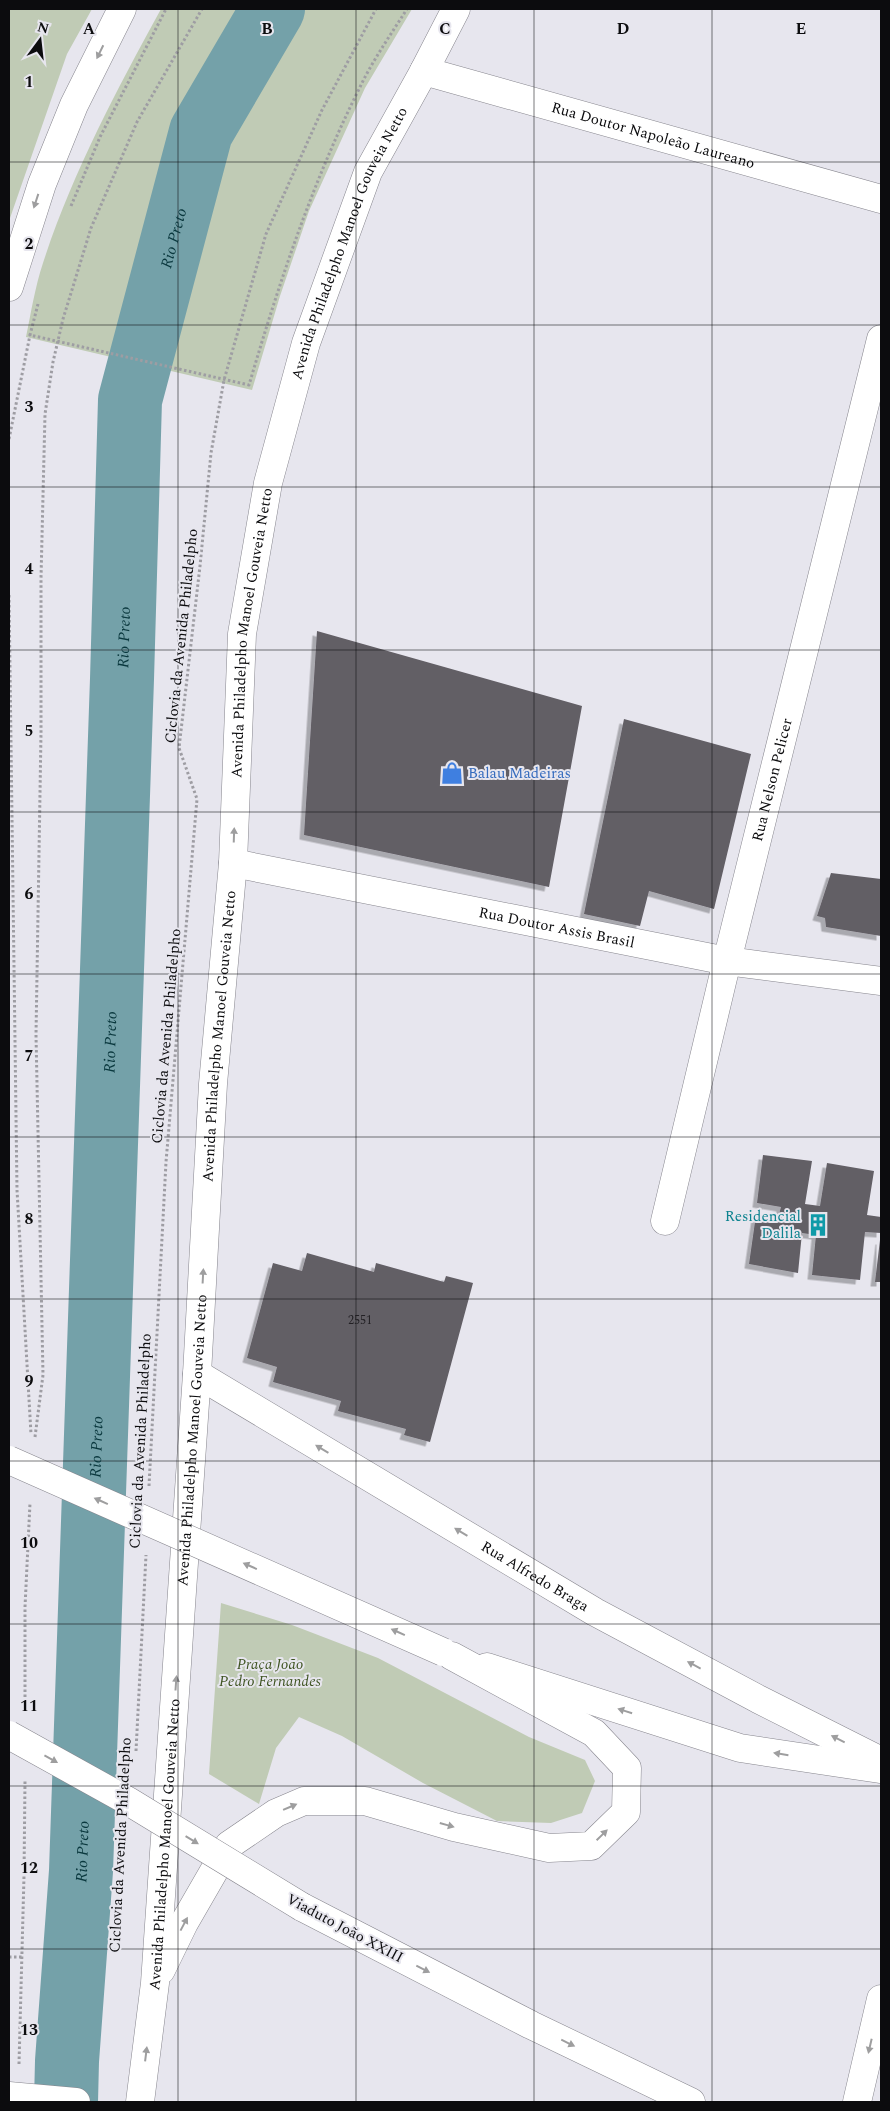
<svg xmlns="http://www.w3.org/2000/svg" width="890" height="2111" viewBox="0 0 890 2111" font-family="Spectral,serif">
	<defs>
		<filter id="shadow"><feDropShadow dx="-4.5" dy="4.5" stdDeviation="0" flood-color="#0004"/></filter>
	</defs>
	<rect width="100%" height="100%" fill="#e7e6ee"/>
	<path fill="#c0cbb5" d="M 9,9 L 92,9 L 67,54 L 9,221 Z
		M 161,9 L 412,9 L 365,88 L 309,211 L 280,296 L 252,390 L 26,337 C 31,313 35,287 43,263 C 72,174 116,91 161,9 Z
		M 221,1603 L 292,1625 L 378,1658 L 529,1737 L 585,1760 L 595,1781 L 582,1813 L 551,1823 L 497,1821 L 423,1783 L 342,1736 L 299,1717 L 276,1748 L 259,1804 L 209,1774 Z"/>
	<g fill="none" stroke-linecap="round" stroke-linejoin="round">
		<path stroke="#74a1a9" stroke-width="64" id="s1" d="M 66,2102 L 67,2061 L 81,1871 L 122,679 L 130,400 L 201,132 L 273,9"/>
	</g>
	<path fill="#625e65" filter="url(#shadow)" d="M 317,631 L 582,706 L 549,887 L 304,835 Z
		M 624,719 L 751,754 L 714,909 L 649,891 L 640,926 L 584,914 Z
		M 831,873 L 881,879 L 881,936 L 826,927 L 825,918 L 817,916 Z
		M 763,1155 L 812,1161 L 805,1204 L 820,1206 L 827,1163 L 874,1171 L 867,1215 L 881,1217 L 881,1233 L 865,1232 L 860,1280 L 812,1275 L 816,1235 L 802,1233 L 798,1273 L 749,1264 L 756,1215 L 778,1218 L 781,1207 L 757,1203 Z
		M 880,1240 L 881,1240 L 881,1282 L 875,1282 Z
		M 307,1253 L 374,1272 L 376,1263 L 444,1282 L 446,1276 L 473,1283 L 430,1442 L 404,1435 L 406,1429 L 338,1411 L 341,1401 L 273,1382 L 277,1367 L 247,1358 L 273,1263 L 302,1271 Z"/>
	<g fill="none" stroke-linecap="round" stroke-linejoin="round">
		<defs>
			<g id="street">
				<path id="s2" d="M 424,71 L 881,199"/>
				<path id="s3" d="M 233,863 L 727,961 L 881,981"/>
				<path id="s4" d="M 665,1221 L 727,961 L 881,339"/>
				<path d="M 857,2102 L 881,1999"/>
			</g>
			<g id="secondary">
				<path id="s5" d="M 197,1374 L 595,1612 L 758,1699 L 881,1761"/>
				<path d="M 487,1667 L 740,1748 L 880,1769"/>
				<path d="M 302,1907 L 531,2025 L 691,2102"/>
				<path d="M 9,2096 L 76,2102"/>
			</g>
			<g id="primary">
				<path d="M 9,287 L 42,184 L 74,105 L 122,9"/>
				<path d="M 161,1970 L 184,1923 L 229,1845 L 276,1813 L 304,1801 L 365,1801 L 454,1827 L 549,1848 L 591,1846 L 626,1812 L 627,1768 L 594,1733 L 452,1656"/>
				<path id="s6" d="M 140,2102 L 155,1983 L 197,1374 L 213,1084 L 233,863 L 242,634 L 268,483 L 306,343 L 368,172 L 424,71 L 456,9"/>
			</g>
		</defs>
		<use href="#street" stroke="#86858d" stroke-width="29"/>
		<use href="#secondary" stroke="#86858d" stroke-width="29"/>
		<use href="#primary" stroke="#86858d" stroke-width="29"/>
		<path stroke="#9e9da3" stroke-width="3" stroke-dasharray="2.5 2.5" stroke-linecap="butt" d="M 71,206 L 100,137 L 166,9
			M 38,304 L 30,335 L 249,385 C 279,283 312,183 360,87 C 373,60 391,34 407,9
			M 9,439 L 30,335
			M 9,595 L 17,1190 L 31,1434
			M 35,1437 L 43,1375 L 36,1035 L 41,733 L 41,578 L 45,414 L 53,362 L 63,319 L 91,228 L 137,122 L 202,9
			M 149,1486 L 166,1162 L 197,799 L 179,748 L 200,566 L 211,453 L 224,380 L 266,234 L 322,110 L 376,9
			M 25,1707 L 25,1607 L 30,1503
			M 136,1751 L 146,1555
			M 9,1957 L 22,1957
			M 19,2064 L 24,1876 L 25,1781"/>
		<use href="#street" stroke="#fff" stroke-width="28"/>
		<use href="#secondary" stroke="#fff" stroke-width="28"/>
		<use href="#primary" stroke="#fff" stroke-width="28"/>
		<defs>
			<path id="secondary-bridge" d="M 9,1460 L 443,1652
				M 9,1735 L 128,1801 L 302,1907"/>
		</defs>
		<use href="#secondary-bridge" stroke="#86858d" stroke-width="29" stroke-linecap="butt"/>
		<use href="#secondary-bridge" stroke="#fff" stroke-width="28"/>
	</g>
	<defs><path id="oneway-solid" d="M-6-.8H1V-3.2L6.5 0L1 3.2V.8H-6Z" transform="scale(1.25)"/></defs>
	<g fill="#9e9e9f">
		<use href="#oneway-solid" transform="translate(100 52) rotate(116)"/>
		<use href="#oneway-solid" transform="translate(36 201) rotate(108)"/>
		<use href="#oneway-solid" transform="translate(234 835) rotate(-88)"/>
		<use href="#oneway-solid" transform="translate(203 1276) rotate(-87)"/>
		<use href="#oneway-solid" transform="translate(322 1449) rotate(-149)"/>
		<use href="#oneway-solid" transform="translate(101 1501) rotate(-156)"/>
		<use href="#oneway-solid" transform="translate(461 1532) rotate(-149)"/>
		<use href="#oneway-solid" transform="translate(250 1566) rotate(-156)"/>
		<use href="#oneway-solid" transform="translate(398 1632) rotate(-156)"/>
		<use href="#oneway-solid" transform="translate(694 1665) rotate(-152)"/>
		<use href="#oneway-solid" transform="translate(176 1683) rotate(-86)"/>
		<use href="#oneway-solid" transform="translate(625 1711) rotate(-162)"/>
		<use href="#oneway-solid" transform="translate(838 1739) rotate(-153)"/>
		<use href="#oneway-solid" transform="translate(781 1754) rotate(-171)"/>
		<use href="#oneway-solid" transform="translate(51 1759) rotate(29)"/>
		<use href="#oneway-solid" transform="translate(290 1807) rotate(-23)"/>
		<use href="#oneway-solid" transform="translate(447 1825) rotate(16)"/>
		<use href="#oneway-solid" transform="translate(602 1835) rotate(-44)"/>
		<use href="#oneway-solid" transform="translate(192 1840) rotate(31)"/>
		<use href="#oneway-solid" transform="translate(184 1924) rotate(-62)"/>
		<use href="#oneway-solid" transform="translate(423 1969) rotate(27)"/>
		<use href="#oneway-solid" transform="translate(568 2043) rotate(26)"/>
		<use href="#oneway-solid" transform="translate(870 2046) rotate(103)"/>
		<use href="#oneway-solid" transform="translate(146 2054) rotate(-83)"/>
	</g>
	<path fill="none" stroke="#0c0c0e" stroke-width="1" stroke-opacity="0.55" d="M 178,9 L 178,2102M 356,9 L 356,2102M 534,9 L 534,2102M 712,9 L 712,2102M 9,162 L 881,162M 9,325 L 881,325M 9,487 L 881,487M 9,650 L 881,650M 9,812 L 881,812M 9,974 L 881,974M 9,1137 L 881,1137M 9,1299 L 881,1299M 9,1461 L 881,1461M 9,1624 L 881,1624M 9,1786 L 881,1786M 9,1949 L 881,1949"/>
	<defs>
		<symbol id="shop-bare" viewBox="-9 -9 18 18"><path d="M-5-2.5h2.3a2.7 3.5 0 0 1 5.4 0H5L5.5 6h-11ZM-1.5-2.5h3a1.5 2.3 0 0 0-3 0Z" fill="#3f7fe0" stroke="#e7e6ee" stroke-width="2.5" paint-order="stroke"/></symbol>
		<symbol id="building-bare" viewBox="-9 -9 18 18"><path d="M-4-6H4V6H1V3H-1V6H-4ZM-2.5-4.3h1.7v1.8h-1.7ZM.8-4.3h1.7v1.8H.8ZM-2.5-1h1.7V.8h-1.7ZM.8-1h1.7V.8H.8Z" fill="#0f9aa8" stroke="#e7e6ee" stroke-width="2.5" paint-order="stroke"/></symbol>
	</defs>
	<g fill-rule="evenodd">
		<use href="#shop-bare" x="436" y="757" width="32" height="32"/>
		<use href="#building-bare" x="802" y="1209" width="32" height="32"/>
	</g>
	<g text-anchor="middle" stroke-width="4" stroke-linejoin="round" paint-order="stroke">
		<g font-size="12" fill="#222024">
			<text x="360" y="1324">2551</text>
		</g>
		<g font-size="15" fill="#0c0c0e" stroke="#e7e6ee">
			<text dy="5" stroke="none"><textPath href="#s2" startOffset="238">Rua Doutor Napoleão Laureano</textPath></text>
			<text dy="5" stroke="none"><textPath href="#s6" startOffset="1879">Avenida Philadelpho Manoel Gouveia Netto</textPath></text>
			<text dy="5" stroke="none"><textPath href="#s6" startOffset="1474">Avenida Philadelpho Manoel Gouveia Netto</textPath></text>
			<text transform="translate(181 636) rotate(-84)" y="5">Ciclovia da Avenida Philadelpho</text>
			<text dy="5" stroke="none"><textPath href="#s4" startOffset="454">Rua Nelson Pelicer</textPath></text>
			<text dy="5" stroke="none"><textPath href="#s3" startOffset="330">Rua Doutor Assis Brasil</textPath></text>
			<text transform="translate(166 1036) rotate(-85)" y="5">Ciclovia da Avenida Philadelpho</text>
			<text dy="5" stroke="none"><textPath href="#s6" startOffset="1069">Avenida Philadelpho Manoel Gouveia Netto</textPath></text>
			<text dy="5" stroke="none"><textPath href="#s6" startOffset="664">Avenida Philadelpho Manoel Gouveia Netto</textPath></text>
			<text transform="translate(140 1441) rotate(-87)" y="5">Ciclovia da Avenida Philadelpho</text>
			<text dy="5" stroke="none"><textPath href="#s5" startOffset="394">Rua Alfredo Braga</textPath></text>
			<text transform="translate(120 1845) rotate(-87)" y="5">Ciclovia da Avenida Philadelpho</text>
			<text dy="5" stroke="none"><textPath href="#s6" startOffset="259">Avenida Philadelpho Manoel Gouveia Netto</textPath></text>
			<text transform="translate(345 1928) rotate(28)" y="5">Viaduto João XXIII</text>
		</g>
		<g font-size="15" fill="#366cbe" stroke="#e7e6ee" text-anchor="start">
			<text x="468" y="778">Balau Madeiras</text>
		</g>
		<g font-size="15" fill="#0d838f" stroke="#e7e6ee" text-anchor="end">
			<text x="801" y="1221">Residencial<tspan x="801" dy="17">Dalila</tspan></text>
		</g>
		<g font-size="15" font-style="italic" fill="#3f5422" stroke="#e7e6ee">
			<text x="270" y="1669">Praça João<tspan x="270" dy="17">Pedro Fernandes</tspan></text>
		</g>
		<g font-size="16" font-style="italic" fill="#0a383e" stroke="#e7e6ee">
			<text dy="6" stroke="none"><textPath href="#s1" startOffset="1871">Rio Preto</textPath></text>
			<text dy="6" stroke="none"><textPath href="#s1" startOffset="1466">Rio Preto</textPath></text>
			<text dy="6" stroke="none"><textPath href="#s1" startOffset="1061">Rio Preto</textPath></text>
			<text dy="6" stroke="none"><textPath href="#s1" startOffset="656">Rio Preto</textPath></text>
			<text dy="6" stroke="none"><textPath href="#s1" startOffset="251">Rio Preto</textPath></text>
		</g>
	</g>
	<g font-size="16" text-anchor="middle" font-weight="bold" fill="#0c0c0e" stroke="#e7e6ee" stroke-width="4" stroke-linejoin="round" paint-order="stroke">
		<text x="89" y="34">A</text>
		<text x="267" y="34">B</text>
		<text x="445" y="34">C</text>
		<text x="623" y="34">D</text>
		<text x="801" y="34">E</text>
		<text x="29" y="87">1</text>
		<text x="29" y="249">2</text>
		<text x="29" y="412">3</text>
		<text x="29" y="574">4</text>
		<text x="29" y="736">5</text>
		<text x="29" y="899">6</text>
		<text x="29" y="1061">7</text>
		<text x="29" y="1224">8</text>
		<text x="29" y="1386">9</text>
		<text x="29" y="1548">10</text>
		<text x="29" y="1711">11</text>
		<text x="29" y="1873">12</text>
		<text x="29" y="2035">13</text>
	</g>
	<rect width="890" height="2111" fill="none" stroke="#0c0c0e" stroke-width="20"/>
	<g transform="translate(40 40) rotate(15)" stroke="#e7e6ee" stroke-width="4" paint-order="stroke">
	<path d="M0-4L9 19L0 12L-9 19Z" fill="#0c0c0e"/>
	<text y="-8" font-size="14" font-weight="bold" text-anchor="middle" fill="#0c0c0e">N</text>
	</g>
</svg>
